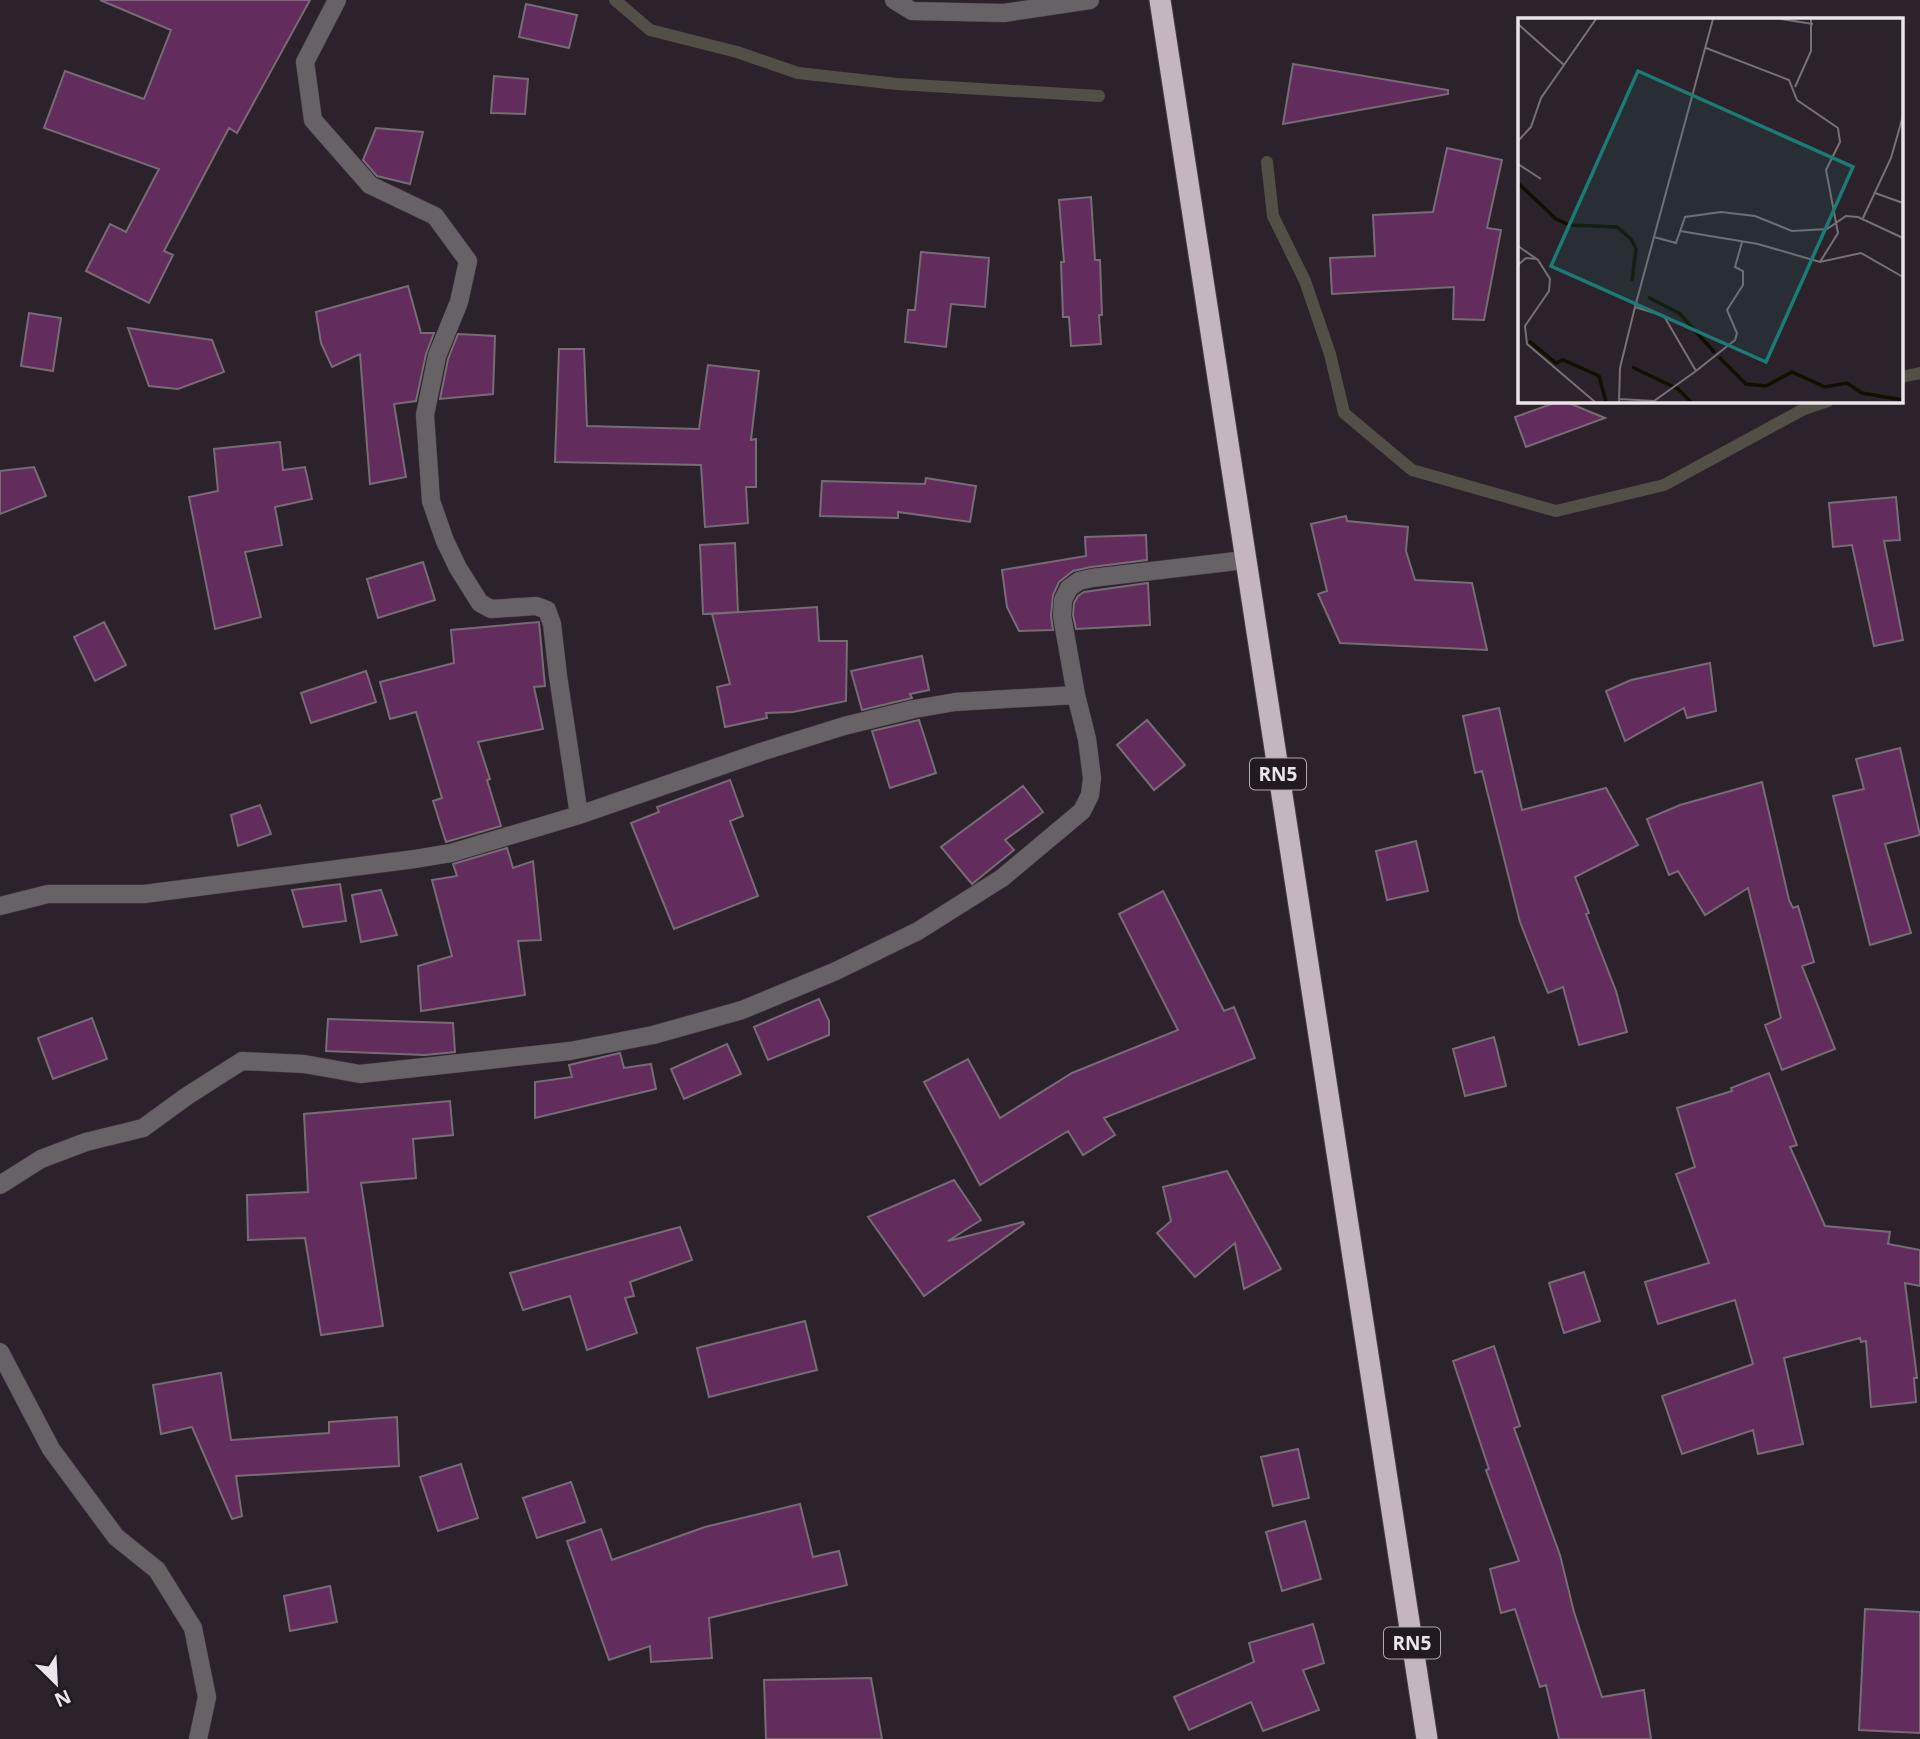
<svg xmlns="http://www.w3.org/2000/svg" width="1920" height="1739" viewBox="0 0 1920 1739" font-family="'Open Sans',sans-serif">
	<rect width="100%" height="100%" fill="#2c222b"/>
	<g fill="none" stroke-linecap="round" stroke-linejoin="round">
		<path stroke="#525046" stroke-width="12" d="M 615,0 L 650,30 L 737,52 L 798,73 L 897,84 L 1099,96
			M 1267,162 L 1273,216 L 1305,281 L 1330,354 L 1344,413 L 1412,470 L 1556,511 L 1664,485 L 1804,409 L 1828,401
			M 1901,377 L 1920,373"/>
	</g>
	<path fill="#622c5d" stroke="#776b75" stroke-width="2" d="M 100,0 L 310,0 L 237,133 L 229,128 L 164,251 L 173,255 L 149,303 L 86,271 L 110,224 L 126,232 L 159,169 L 44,128 L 65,71 L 144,99 L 171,30 Z
		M 526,4 L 577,15 L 569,48 L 519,37 Z
		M 1293,64 L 1448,90 L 1448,94 L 1283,124 Z
		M 494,76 L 528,79 L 525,114 L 491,113 Z
		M 376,128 L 423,132 L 410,184 L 377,176 L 363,160 Z
		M 1447,148 L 1502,160 L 1487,228 L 1501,230 L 1484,320 L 1453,319 L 1454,287 L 1332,294 L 1330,258 L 1375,256 L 1373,215 L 1433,212 Z
		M 1091,197 L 1095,260 L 1100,260 L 1102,315 L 1099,315 L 1101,344 L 1071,346 L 1069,317 L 1063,317 L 1061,262 L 1064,262 L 1059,200 Z
		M 921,252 L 989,258 L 985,307 L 951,304 L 946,347 L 905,342 L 908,310 L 915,310 Z
		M 408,286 L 421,333 L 434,333 L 426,354 L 416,401 L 394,404 L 406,477 L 370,484 L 360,354 L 332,367 L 321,343 L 316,312 Z
		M 29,313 L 61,318 L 53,371 L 21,366 Z
		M 128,328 L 212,340 L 224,372 L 178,389 L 149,386 Z
		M 458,334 L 495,336 L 493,394 L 440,399 L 448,359 Z
		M 559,349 L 584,349 L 587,426 L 699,429 L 708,365 L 759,371 L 751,440 L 756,439 L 756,487 L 746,487 L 748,523 L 705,527 L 701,465 L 555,462 Z
		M 1560,401 L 1564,401 L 1605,418 L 1526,447 L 1515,417 Z
		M 280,442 L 283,470 L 305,467 L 312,499 L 275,507 L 282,545 L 245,552 L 261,617 L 215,629 L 189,497 L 218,491 L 214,449 Z
		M 34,467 L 46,496 L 0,514 L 0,471 Z
		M 926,478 L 976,486 L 970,522 L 898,512 L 898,518 L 820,516 L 822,481 L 925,484 Z
		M 1896,497 L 1900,540 L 1884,541 L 1903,640 L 1874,646 L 1852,545 L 1833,547 L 1829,503 Z
		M 1346,516 L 1347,521 L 1408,527 L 1406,551 L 1415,580 L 1472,583 L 1487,650 L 1340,643 L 1318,594 L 1327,591 L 1311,524 Z
		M 1146,535 L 1147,560 L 1091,567 L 1073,571 L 1059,582 L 1053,595 L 1051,616 L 1053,630 L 1019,631 L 1007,607 L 1002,570 L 1086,556 L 1085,537 Z
		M 735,543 L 738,612 L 703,614 L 700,545 Z
		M 423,562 L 435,600 L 378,618 L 367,579 Z
		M 1148,583 L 1150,625 L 1076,629 L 1073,615 L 1074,603 L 1078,596 L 1084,592 Z
		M 817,607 L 819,641 L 847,641 L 846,701 L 793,712 L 766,713 L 767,718 L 725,727 L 717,687 L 730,684 L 712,614 Z
		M 104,622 L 126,665 L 95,681 L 74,637 Z
		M 539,622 L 545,686 L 534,687 L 543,729 L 478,742 L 490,779 L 487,780 L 501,826 L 446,842 L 433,801 L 442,798 L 416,712 L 390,719 L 380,682 L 454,663 L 451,630 Z
		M 922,656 L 929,690 L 910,694 L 912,698 L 862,710 L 851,671 Z
		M 1710,663 L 1716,711 L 1687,718 L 1684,708 L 1625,741 L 1606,691 L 1631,680 Z
		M 366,671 L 376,702 L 311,723 L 301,693 Z
		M 1499,708 L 1522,810 L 1606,788 L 1638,845 L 1575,877 L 1589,913 L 1586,914 L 1616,991 L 1627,1032 L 1579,1045 L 1563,987 L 1548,993 L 1520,922 L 1482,771 L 1475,773 L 1463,716 Z
		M 919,720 L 936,773 L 890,788 L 872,731 Z
		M 1147,720 L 1185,765 L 1154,790 L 1117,745 Z
		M 1900,748 L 1920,835 L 1885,844 L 1911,933 L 1870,945 L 1833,796 L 1864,789 L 1856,759 Z
		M 730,780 L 743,816 L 730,821 L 758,896 L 674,929 L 631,823 L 659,812 L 657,807 Z
		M 1762,782 L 1789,900 L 1793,908 L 1798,906 L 1814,962 L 1802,966 L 1835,1049 L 1782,1070 L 1765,1025 L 1781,1018 L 1748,888 L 1705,915 L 1678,871 L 1669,875 L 1647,819 L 1680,805 Z
		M 1023,786 L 1043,812 L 1005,840 L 1014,850 L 972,884 L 941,847 Z
		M 260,805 L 271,834 L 238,846 L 231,815 Z
		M 1416,841 L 1428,891 L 1387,900 L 1376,851 Z
		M 507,848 L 513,868 L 533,861 L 541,940 L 518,941 L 525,995 L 421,1011 L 418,966 L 452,956 L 432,880 L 457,876 L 453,864 Z
		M 340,884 L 346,921 L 303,927 L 292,890 Z
		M 381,890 L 397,935 L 361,942 L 352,895 Z
		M 1163,891 L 1224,1011 L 1234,1007 L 1255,1058 L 1104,1118 L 1115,1135 L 1083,1155 L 1068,1131 L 980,1185 L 924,1082 L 968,1059 L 1000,1118 L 1072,1073 L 1178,1030 L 1119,914 Z
		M 819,999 L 829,1021 L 829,1035 L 768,1060 L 754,1027 Z
		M 92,1018 L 107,1059 L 53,1079 L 38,1038 Z
		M 328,1019 L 453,1023 L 455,1052 L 425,1055 L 326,1051 Z
		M 1494,1037 L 1506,1086 L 1465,1096 L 1453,1049 Z
		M 727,1044 L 741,1074 L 684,1099 L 671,1069 Z
		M 620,1053 L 624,1068 L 651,1064 L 656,1089 L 535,1118 L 535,1082 L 572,1077 L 569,1065 Z
		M 1769,1073 L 1797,1145 L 1790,1147 L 1825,1226 L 1890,1232 L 1888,1244 L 1920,1250 L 1920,1286 L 1905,1283 L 1917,1378 L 1914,1378 L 1916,1402 L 1871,1407 L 1866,1341 L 1861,1342 L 1860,1338 L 1784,1358 L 1803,1444 L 1758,1454 L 1753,1430 L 1682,1454 L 1662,1396 L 1753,1364 L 1735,1300 L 1658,1324 L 1645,1282 L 1709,1263 L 1676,1174 L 1695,1167 L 1677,1108 L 1732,1091 L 1731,1088 Z
		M 450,1101 L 453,1135 L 413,1139 L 416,1178 L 361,1183 L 383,1326 L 321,1335 L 305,1238 L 248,1240 L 247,1195 L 308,1192 L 304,1114 Z
		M 1227,1171 L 1281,1269 L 1244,1289 L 1235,1243 L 1195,1277 L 1157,1233 L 1171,1221 L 1163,1187 Z
		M 954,1180 L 981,1220 L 948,1241 L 1023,1222 L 1024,1224 L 924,1296 L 868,1217 Z
		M 680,1227 L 692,1260 L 630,1282 L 634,1296 L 625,1298 L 637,1333 L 587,1350 L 570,1296 L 523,1310 L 510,1273 Z
		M 1584,1272 L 1600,1321 L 1564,1333 L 1549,1283 Z
		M 805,1321 L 817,1370 L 709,1397 L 697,1348 Z
		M 1494,1346 L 1520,1426 L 1514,1428 L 1560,1555 L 1574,1612 L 1602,1697 L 1644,1690 L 1651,1739 L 1559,1739 L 1546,1685 L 1540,1687 L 1515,1609 L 1501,1613 L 1490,1569 L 1519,1561 L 1486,1470 L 1489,1469 L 1453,1361 Z
		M 221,1373 L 231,1440 L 329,1433 L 329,1422 L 397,1417 L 399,1466 L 236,1476 L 242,1516 L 232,1519 L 192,1427 L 161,1434 L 153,1385 Z
		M 1298,1449 L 1309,1498 L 1273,1506 L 1261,1457 Z
		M 461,1464 L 478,1518 L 438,1531 L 420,1477 Z
		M 571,1482 L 585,1522 L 537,1538 L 523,1498 Z
		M 800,1504 L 813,1557 L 839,1551 L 847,1585 L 709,1618 L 712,1658 L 651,1662 L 650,1646 L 609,1660 L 567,1541 L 601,1529 L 612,1560 L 705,1527 Z
		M 1305,1521 L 1321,1579 L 1282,1591 L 1266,1532 Z
		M 330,1586 L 337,1622 L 290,1631 L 284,1596 Z
		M 1865,1609 L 1920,1612 L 1920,1733 L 1859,1730 Z
		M 1313,1624 L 1324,1663 L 1303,1670 L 1319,1710 L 1263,1731 L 1251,1702 L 1189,1730 L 1174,1697 L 1254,1662 L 1249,1643 Z
		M 871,1678 L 882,1739 L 766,1739 L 764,1680 Z"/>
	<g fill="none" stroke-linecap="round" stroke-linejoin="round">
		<defs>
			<path id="minor" d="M 337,0 L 305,62 L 313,120 L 370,185 L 435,216 L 468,261 L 459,302 L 437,356 L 425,415 L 431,501 L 445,541 L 458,568 L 480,603 L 491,609 L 536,606 L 547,610 L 552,624 L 558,676 L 579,815
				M 894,0 L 912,11 L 1004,13 L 1090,0
				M 0,906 L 48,894 L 144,894 L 415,859 L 451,853 L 579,815 L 761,752 L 844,726 L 914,709 L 955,702 L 1076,695
				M 0,1185 L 41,1159 L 86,1142 L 143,1128 L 187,1096 L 242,1061 L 304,1064 L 360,1074 L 570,1051 L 653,1035 L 742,1010 L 836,971 L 918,931 L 1002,878 L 1082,811 L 1090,795 L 1092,778 L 1087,739 L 1076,695 L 1062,616 L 1063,600 L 1069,588 L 1079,581 L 1092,578 L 1245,560
				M 0,1352 L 51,1449 L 116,1537 L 157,1570 L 193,1628 L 207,1697 L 198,1739"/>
			<path id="highway" d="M 1160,0 L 1427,1739"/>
		</defs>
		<use href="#minor" stroke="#473d46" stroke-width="19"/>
		<use href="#highway" stroke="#473d46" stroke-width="23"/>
		<use href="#minor" stroke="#676266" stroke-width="18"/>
		<use href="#highway" stroke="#c3b6c1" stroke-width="21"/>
	</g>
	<g text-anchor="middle" stroke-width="5" stroke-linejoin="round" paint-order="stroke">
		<g fill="#221921" stroke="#afa8ae" stroke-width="2">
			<rect x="1250" y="758.5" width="56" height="31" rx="5"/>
			<rect x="1384" y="1627.5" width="56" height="31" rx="5"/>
		</g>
		<g font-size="19" font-weight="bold" fill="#ebe5ea">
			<text x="1278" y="781">RN5</text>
			<text x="1412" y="1650">RN5</text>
		</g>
	</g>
	<g transform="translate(1518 18)">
		<rect width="385" height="385" fill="#2c222b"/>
		<path fill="none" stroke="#111000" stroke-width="3.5" d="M 0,165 L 38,201 L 52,207 L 99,209 L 113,221 L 118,231 L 114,263M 130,279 L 162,296 L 197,335M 11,323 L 38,345 L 45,342 L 81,358 L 88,384M 201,339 L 228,366 L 248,368 L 274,354 L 307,369 L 329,365 L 344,375 L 385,382M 114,349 L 160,371 L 173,384"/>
		<path fill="none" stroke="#787077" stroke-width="2" d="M 263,1 L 295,6M 0,6 L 46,47M 188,30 L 271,62 L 279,82 L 320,110 L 322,124 L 308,152 L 320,215 L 302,244M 277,69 L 293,33 L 293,1M 0,123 L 13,109 L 23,80 L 78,1M 0,146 L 23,161M 357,175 L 385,185M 345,200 L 373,140 L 385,98M 162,213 L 240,226 L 302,244 L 343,235 L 385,259M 136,219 L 158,225 L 167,199 L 203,194 L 237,198 L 274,213 L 309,211 L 328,198 L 340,199 L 385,220M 0,228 L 20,242 L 32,261 L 31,273 L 7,308 L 9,326 L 77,384M 0,247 L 8,240 L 19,241M 178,353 L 217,322 L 219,315 L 209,292 L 225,267 L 225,253 L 217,249 L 224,224M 101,381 L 136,383 L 178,353 L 146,298 L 117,289M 101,384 L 102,350 L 117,289 L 195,1"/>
		<path fill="#1a7c74" fill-opacity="0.15" stroke="#1a7c74" stroke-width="3.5" d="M 120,53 L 335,149 L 248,344 L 33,248 Z"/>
		<rect width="385" height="385" fill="none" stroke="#ebe5ea" stroke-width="3.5"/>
	</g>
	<g transform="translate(56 1683) rotate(156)" stroke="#221921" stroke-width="5" paint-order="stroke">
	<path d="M0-5L12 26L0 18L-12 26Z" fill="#ebe5ea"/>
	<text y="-10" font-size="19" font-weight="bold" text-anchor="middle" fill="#ebe5ea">N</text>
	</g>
</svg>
